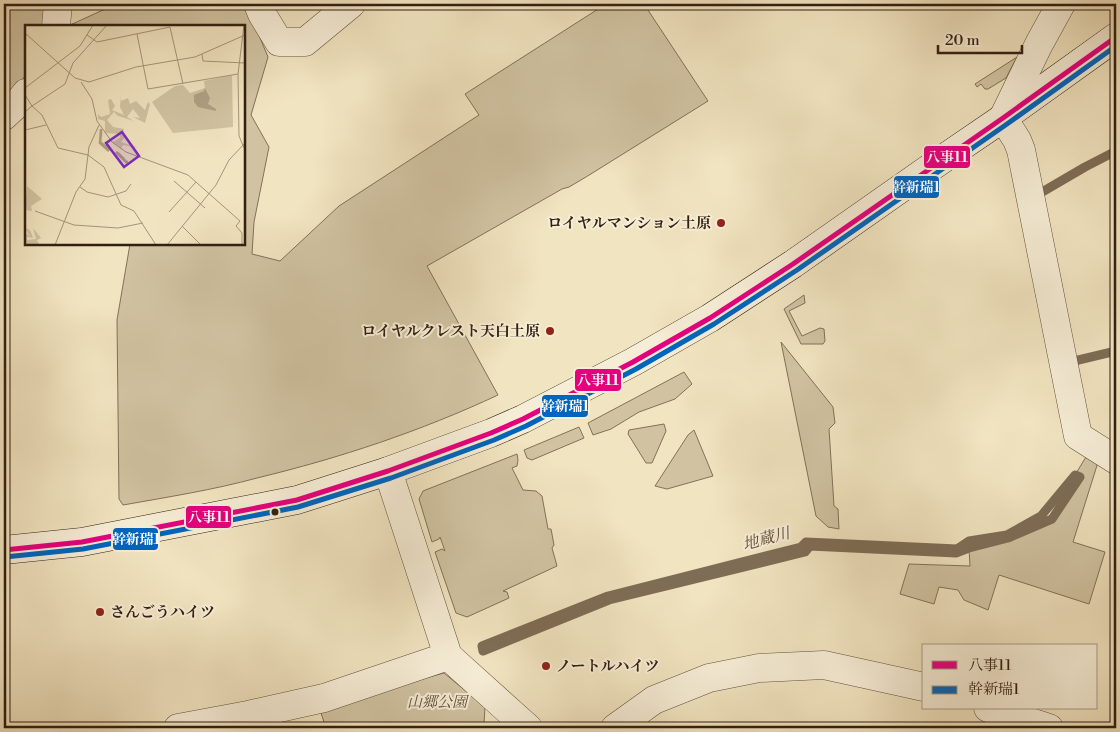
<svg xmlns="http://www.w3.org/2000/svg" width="1120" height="732" viewBox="0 0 1120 732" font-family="'Libre Bodoni','Noto Serif JP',serif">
	<rect width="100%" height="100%" fill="#f1e4c0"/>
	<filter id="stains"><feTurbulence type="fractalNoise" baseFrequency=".004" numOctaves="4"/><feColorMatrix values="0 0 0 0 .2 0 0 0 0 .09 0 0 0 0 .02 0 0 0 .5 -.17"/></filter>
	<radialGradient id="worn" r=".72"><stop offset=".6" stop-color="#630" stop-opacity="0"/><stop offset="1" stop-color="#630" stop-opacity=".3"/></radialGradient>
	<path fill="#d1c3a2" stroke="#827159" d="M 4,4 L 48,4 L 48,26 L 26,26 L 26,75 L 17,86 L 4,98 Z
		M 116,4 L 246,4 L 268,57 L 251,115 L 269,147 L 254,222 L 252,254 L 280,261 L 339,206 L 479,115 L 465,94 L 606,4 L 644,4 L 708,101 L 586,177 L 569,187 L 562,189 L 427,266 L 498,395 C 421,431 340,458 257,478 C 213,490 168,497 123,505 L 119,499 L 117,320 L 130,244 L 244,244 L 244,26 L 68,26 Z
		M 1017,57 L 1006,78 L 988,89 L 985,89 L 981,84 L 977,87 L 975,84 Z
		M 804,295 L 805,303 L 789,311 L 802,336 L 820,328 L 824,329 L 825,341 L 823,344 L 801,344 L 784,309 Z
		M 781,342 L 833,407 L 835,423 L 829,429 L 834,506 L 838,509 L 839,529 L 828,527 L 816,516 Z
		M 684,372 L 692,384 L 675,399 L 639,412 L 611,429 L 593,435 L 588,423 Z
		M 664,424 L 666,431 L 652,463 L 646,463 L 628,434 L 629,430 Z
		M 579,427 L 584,438 L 532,460 L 527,458 L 524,450 Z
		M 694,430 L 713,476 L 667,489 L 655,486 L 688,435 Z
		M 1089,452 L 1099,459 L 1073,542 L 1105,552 L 1089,604 L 999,575 L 988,610 L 964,600 L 958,590 L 939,587 L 934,604 L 900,594 L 909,564 L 970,566 L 969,548 L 1008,538 L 1052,519 L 1080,477 L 1075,475 Z
		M 517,454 L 518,460 L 517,466 L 512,468 L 523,490 L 536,491 L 542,496 L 548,529 L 551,529 L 554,545 L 552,548 L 557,566 L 503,591 L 507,592 L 509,598 L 467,617 L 456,613 L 435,552 L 442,549 L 445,551 L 440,537 L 439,539 L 432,542 L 419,499 L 423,491 Z
		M 444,673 L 485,707 L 484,724 L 480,728 L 326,728 L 319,707 Z"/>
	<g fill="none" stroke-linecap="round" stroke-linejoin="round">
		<path stroke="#7e6d56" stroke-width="9" d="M 1037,195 L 1085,167 L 1116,151
			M 1070,362 L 1116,351
			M 1075,475 L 1080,477 L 1052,519 L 1008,538 L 969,548 L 956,553 L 810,546 L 805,552 L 609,600 L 483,651 L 482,646 L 608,596 L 801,547 L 806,542 L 957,549 L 969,541 L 1007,535 L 1041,516 Z"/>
		<defs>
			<path id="street" d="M 258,4 L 262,14 L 279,42 L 305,42 L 351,4
				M 1061,4 L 1039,44 L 1003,118 L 1017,140 L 1021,150 L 1078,436 L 1116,460
				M 56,26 L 58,4
				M 4,116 L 18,103 L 26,93
				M 388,471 L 448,656 L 528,728
				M 988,708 L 1049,728
				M 178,728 L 248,715 L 324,698 L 448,656
				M 615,728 L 654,700 L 709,678 L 759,668 L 824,665 L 924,687"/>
			<path id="secondary" d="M 4,550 L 82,542 L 297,500 L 388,471 L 491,433 L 523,419 L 633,362 L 710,318 L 793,264 L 937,163 L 1003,118 L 1116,37"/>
		</defs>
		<use href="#street" stroke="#62503c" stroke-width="29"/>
		<use href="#secondary" stroke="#321f10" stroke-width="29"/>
		<use href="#street" stroke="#f6edd6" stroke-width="28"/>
		<use href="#secondary" stroke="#f6edd6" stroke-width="28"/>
		<defs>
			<path id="bus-1" d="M 4,550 L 82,542 L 297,500 L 388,471 L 491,433 L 523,419 L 633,362 L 710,318 L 793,264 L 1003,118 L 1116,37"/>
			<path id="bus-2" d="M 5,557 L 83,549 L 298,507 L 391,478 L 494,440 L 526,426 L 636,369 L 714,324 L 797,270 L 1007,124 L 1116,46"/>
		</defs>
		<use href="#bus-1" stroke="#f6edd6" stroke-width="9"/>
		<use href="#bus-2" stroke="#f6edd6" stroke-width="9"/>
		<use href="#bus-1" stroke="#e5007d" stroke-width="5"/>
		<use href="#bus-2" stroke="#0065bd" stroke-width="5"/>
	</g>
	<g fill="#8f2418" stroke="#f6edd6" stroke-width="2">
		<circle cx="721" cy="223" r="5"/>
		<circle cx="550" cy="331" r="5"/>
		<circle cx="100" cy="612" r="5"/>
		<circle cx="546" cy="666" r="5"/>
	</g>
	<circle fill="#321f10" stroke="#f6edd6" stroke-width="2" cx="275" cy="512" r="4.5"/>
	<g text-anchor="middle" stroke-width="4" stroke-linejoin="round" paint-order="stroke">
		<g font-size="15" font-weight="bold" fill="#321f10" stroke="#f6edd6" text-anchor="end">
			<text x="711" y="228">ロイヤルマンション土原</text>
			<text x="540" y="336">ロイヤルクレスト天白土原</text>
			<text x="110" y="617" text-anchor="start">さんごうハイツ</text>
			<text x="556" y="671" text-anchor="start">ノートルハイツ</text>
		</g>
		<g font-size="15" font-style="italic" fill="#62503c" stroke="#f6edd6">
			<text x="437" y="707">山郷公園</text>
		</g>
		<g font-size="16" font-style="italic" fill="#5e4c39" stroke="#f6edd6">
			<text transform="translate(766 538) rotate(-15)" y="6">地蔵川</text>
		</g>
	</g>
	<g transform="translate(25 25)">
		<rect width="220" height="220" fill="#f1e4c0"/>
		<path d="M 207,50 L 208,102 L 148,108 L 127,77 L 150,61 L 158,60 L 165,68 L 180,63 L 179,56 ZM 96,70 L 96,76 L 103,73 L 105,79 L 111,76 L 120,85 L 123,77 L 125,79 L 120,98 L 108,92 L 115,93 L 108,84 L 102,92 L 109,96 L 93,91 L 89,87 L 82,95 L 88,102 L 99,104 L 97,109 L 101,111 L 96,117 L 114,123 L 98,120 L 96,124 L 88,117 L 95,113 L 95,109 L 80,108 L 80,96 L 73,94 L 73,89 L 76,92 L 85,89 L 83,75 L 86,74 L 90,81 L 87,85 L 99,90 L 95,82 ZM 2,161 L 17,174 L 6,181 L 7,186 L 0,185 ZM 0,203 L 5,205 L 8,213 L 2,212 L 2,215 L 11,214 L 8,203 L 16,213 L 12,215 L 14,219 L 20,220 L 0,220 L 0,207 L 5,212 Z" fill="#d1c3a2"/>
		<path d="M 180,63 L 185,73 L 183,79 L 191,84 L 191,86 L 173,82 L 169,77 L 169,70 L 179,66 Z" fill="#b0a184"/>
		<path fill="none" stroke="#b0a184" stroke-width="2.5" d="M 76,104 L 76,109 L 75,117 L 81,122 L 84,126 L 75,118 ZM 91,127 L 94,129 L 98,133 L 101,137 L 103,137 L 102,137 L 100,136 Z"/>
		<path fill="none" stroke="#a5957a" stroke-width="1" d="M 219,0 L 213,49 L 214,111 L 220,125M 0,8 L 50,53 L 64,57 L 111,42 L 170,32 L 220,10M 112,9 L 123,64 L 213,49M 62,10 L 72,17 L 145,2 L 158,59M 177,29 L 178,36 L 220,38M 56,57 L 67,74 L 72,96 L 87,117 L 101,127 L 163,150 L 215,196 L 211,201 L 217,208 L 217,220M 0,63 L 55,21 L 68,0M 0,70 L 7,81 L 40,59 L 48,38 L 82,0M 0,87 L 7,81 L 17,90 L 33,123 L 63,130 L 79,142 L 96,180 L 109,186 L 131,220M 0,105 L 21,100M 149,156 L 180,183M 55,162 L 62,167 L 83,172 L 101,166 L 106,159M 10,186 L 49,200 L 93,203 L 118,198M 144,187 L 171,157M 157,201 L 176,220M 30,220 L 51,167 L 60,154 L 64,122 L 74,100M 142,220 L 191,160 L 204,135 L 220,118"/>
		<path fill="#7b2cbf" fill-opacity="0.15" stroke="#7b2cbf" stroke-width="2.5" d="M 97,107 L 114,131 L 99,142 L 81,118 Z"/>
		<rect width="220" height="220" fill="none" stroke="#321f10" stroke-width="2.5"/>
	</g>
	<g stroke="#f6edd6" stroke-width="2">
		<rect x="923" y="145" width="48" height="24" rx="5" fill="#e5007d"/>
		<rect x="893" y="175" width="47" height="24" rx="5" fill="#0065bd"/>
		<rect x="574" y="368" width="48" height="24" rx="5" fill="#e5007d"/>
		<rect x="541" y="394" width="48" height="24" rx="5" fill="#0065bd"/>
		<rect x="185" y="505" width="47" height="24" rx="5" fill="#e5007d"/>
		<rect x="112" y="527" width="47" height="24" rx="5" fill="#0065bd"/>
	</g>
	<g font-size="14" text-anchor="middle" font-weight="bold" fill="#fff">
		<text x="947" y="162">八事11</text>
		<text x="916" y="192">幹新瑞1</text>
		<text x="598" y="385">八事11</text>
		<text x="565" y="411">幹新瑞1</text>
		<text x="209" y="522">八事11</text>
		<text x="136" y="544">幹新瑞1</text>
	</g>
	<rect width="1120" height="732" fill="none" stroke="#f1e4c0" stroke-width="20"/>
	<rect x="5" y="5" width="1110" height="722" fill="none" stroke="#321f10" stroke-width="2.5"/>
	<rect x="10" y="10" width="1100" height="712" fill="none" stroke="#321f10"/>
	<rect x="922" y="644" width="175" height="65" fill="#f6edd6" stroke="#a89b87"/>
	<rect x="932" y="661" width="25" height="8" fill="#e5007d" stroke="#a89b87"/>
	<text x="968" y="670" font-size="15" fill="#321f10">八事11</text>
	<rect x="932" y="686" width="25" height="8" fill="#0065bd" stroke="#a89b87"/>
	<text x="968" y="694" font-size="15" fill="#321f10">幹新瑞1</text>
	<path d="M938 45v8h84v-8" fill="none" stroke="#321f10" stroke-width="2.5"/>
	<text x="945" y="45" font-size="15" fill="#321f10" stroke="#f6edd6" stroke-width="4" paint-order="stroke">20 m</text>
	<rect width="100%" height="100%" filter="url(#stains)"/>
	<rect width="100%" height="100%" fill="url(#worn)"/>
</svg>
